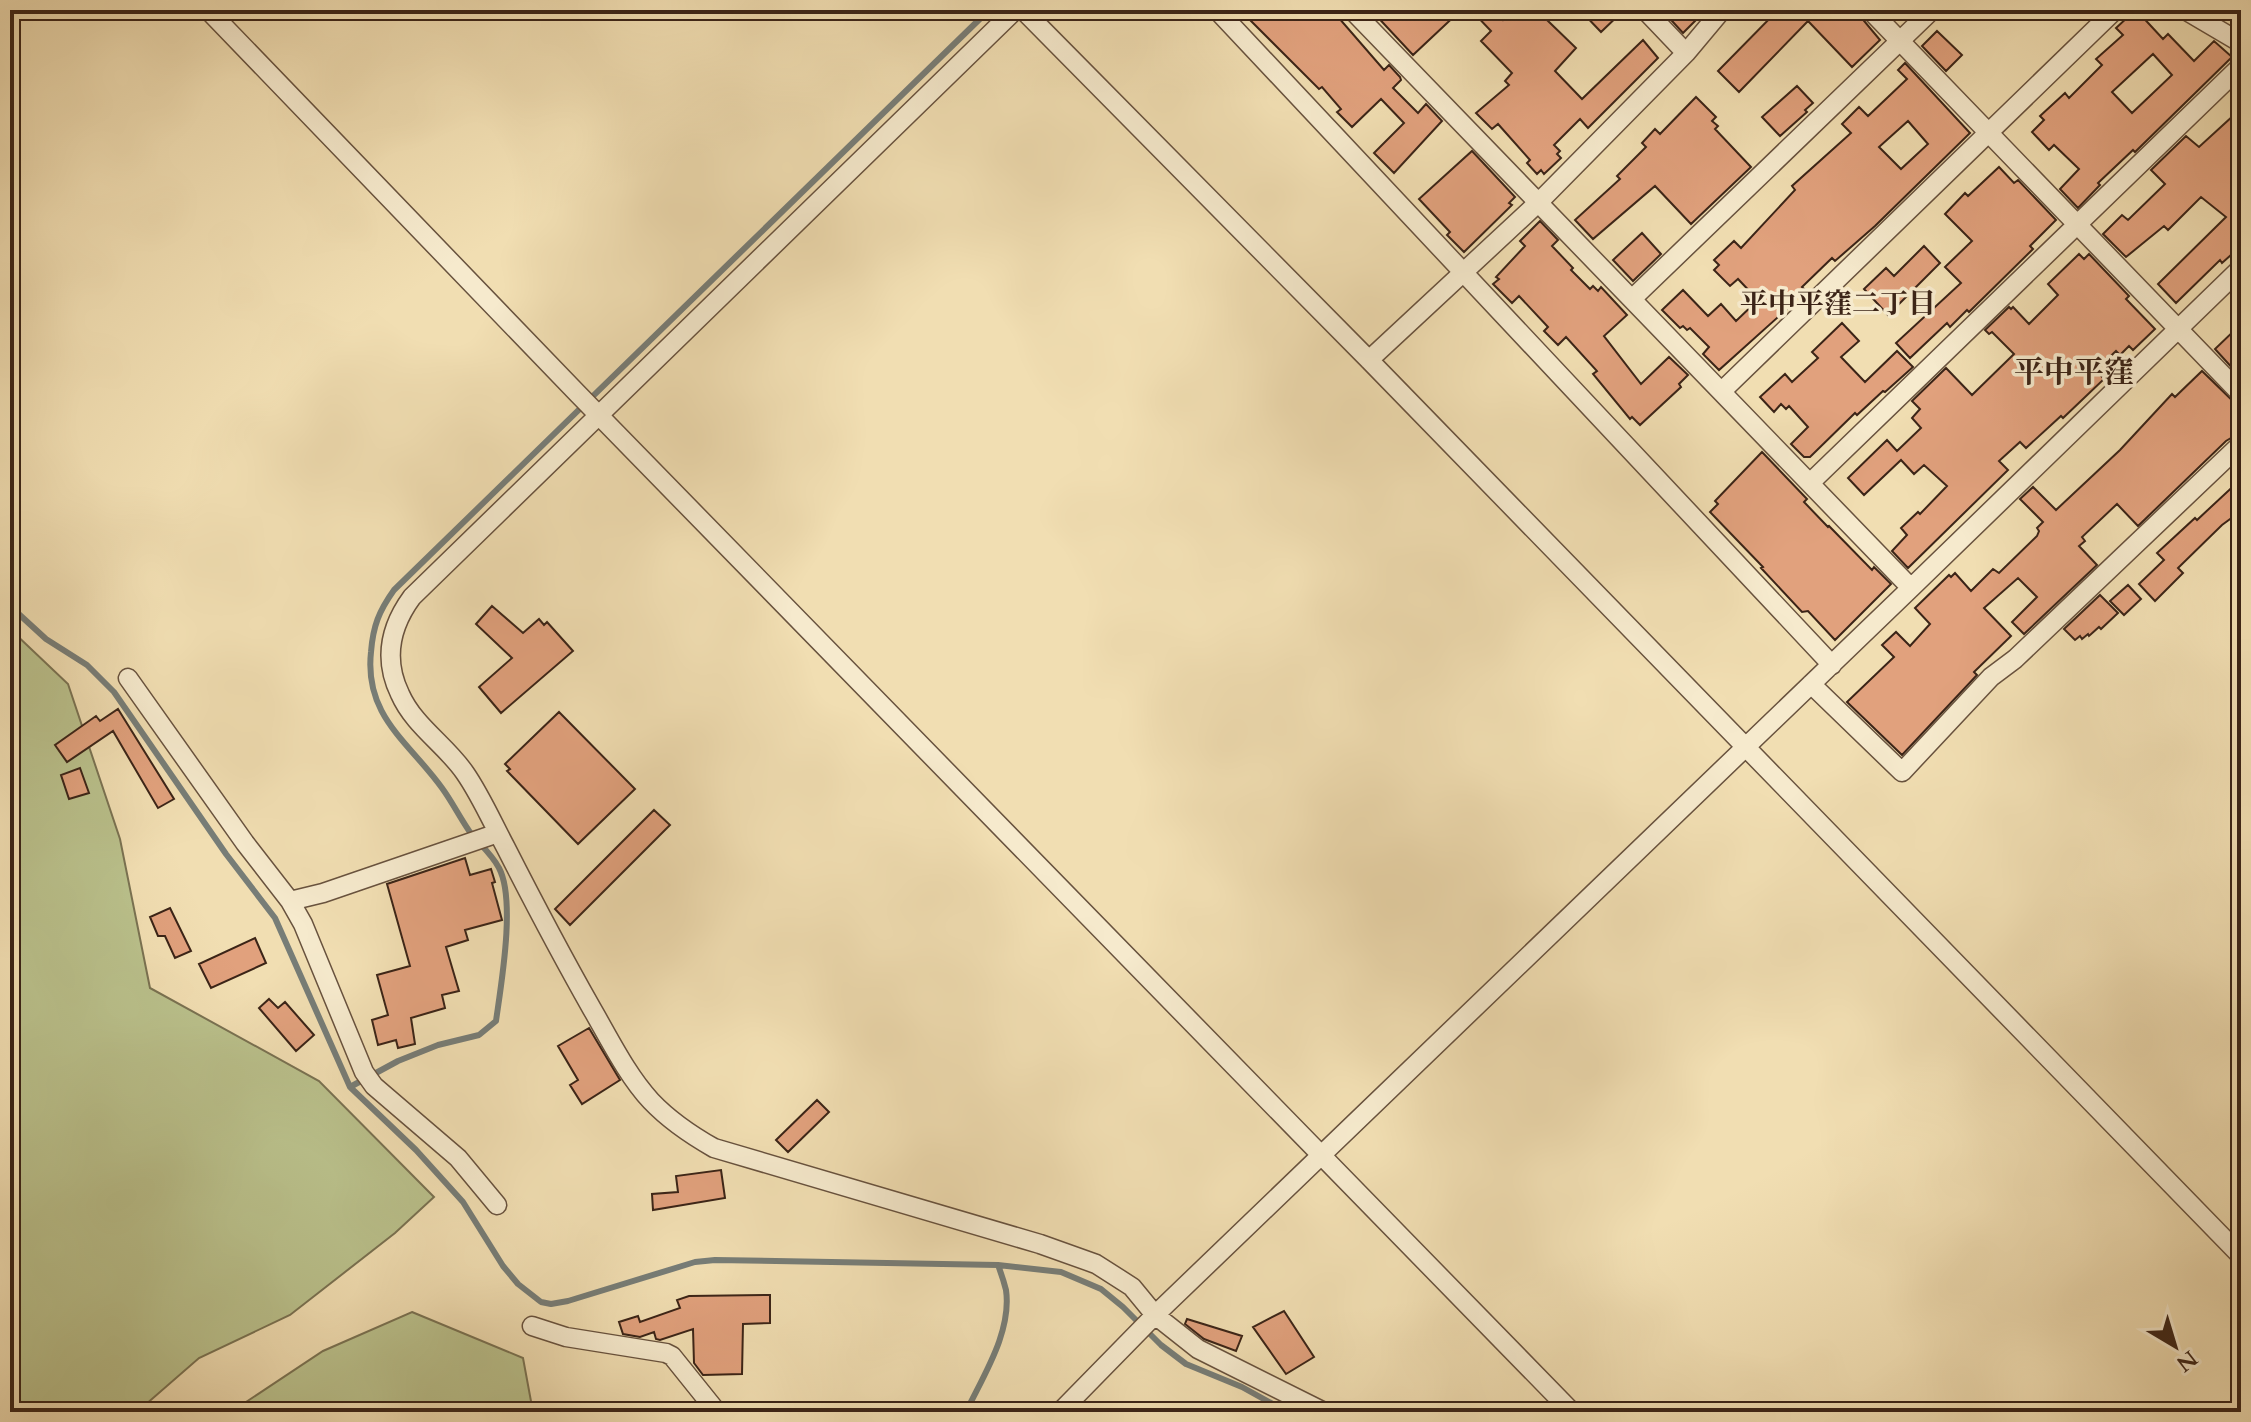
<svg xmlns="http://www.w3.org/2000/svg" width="2251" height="1422" viewBox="0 0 2251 1422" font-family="Cardo,'Noto Serif JP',serif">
	<rect width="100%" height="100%" fill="#f1deb2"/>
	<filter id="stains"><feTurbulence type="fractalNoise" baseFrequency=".0025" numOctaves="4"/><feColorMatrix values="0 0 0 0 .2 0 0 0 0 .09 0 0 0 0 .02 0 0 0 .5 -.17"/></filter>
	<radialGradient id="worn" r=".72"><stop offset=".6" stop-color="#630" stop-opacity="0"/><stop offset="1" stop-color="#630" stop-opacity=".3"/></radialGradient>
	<path fill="#bac18c" stroke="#7a7252" stroke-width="2" d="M 10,629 L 68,684 L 120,839 L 150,988 L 319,1081 L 434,1197 L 395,1233 L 290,1315 L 199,1358 L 137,1412 L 10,1412 Z
		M 412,1312 L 523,1358 L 533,1412 L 231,1412 L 323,1351 Z"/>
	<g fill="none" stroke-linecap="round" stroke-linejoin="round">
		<path stroke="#777d77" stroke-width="6" d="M 10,606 L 46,639 L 87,665 L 114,692 L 226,854 L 275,918 L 350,1087 L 416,1150 L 463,1202 L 503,1266 L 518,1284 L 541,1302 L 551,1304 L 568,1301 L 695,1262 L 715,1260 L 998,1265 C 1001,1273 1004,1282 1006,1290 C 1012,1332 983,1376 966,1412
			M 350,1087 L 398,1061 L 438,1045 L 479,1035 L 496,1021 C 501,985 516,900 499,868 C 493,856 481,845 472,835 C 461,820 453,803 442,788 C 409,742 364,716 371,652 C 373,626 379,611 394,590 L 989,10
			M 998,1265 L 1061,1272 L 1101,1289 L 1123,1307 L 1161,1345 L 1186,1364 L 1242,1387 L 1287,1412"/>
	</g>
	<path fill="#e1a17d" stroke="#3b2417" stroke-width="2" fill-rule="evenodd" d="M 1240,10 L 1332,10 L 1384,70 L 1389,65 L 1400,77 L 1401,80 L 1393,88 L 1418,113 L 1426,104 L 1442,121 L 1394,173 L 1374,153 L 1404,123 L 1381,99 L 1352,127 L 1337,112 L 1341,109 L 1322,87 L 1319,89 Z
		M 1371,10 L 1461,10 L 1413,55 Z
		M 1471,10 L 1494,10 L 1503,20 L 1513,10 L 1552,10 L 1546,19 L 1576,48 L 1555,71 L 1582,99 L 1643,40 L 1658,58 L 1588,128 L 1580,119 L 1554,145 L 1560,151 L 1557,154 L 1561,158 L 1544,174 L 1541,170 L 1537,174 L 1527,163 L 1530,160 L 1498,124 L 1492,129 L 1476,113 L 1509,85 L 1505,81 L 1512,73 L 1481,41 L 1491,31 Z
		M 1580,10 L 1624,10 L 1601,32 Z
		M 1662,10 L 1706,10 L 1683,33 Z
		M 1778,10 L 1855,10 L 1880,40 L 1852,67 L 1808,21 L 1739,92 L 1718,71 Z
		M 2138,12 L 2163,39 L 2168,34 L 2194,61 L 2214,41 L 2232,57 L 2135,152 L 2133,150 L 2098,183 L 2100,185 L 2078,208 L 2060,189 L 2079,169 L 2054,145 L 2049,150 L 2032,132 L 2044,120 L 2040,116 L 2065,93 L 2069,98 L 2102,65 L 2096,59 L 2123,35 L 2116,28 L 2129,16 L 2131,19 ZM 2153,54 L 2172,75 L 2132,113 L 2112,92 Z
		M 1937,31 L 1962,55 L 1946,71 L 1922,46 Z
		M 1905,63 L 1970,133 L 1875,226 L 1835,261 L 1832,258 L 1802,287 L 1804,289 L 1785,307 L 1787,309 L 1719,370 L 1703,354 L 1709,347 L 1690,328 L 1687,330 L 1683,326 L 1680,328 L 1662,310 L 1683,290 L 1708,316 L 1721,304 L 1736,321 L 1758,300 L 1738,279 L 1730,286 L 1714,270 L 1719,265 L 1714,260 L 1734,241 L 1741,248 L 1795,190 L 1792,186 L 1851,133 L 1842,124 L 1859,107 L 1868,116 L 1907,79 L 1898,70 ZM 1908,121 L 1928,144 L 1901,169 L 1879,147 Z
		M 1797,86 L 1813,103 L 1805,110 L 1807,112 L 1780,136 L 1762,117 Z
		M 1696,97 L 1716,117 L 1712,121 L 1718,126 L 1715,129 L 1751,167 L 1691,224 L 1655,186 L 1593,239 L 1575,220 L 1620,179 L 1617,176 L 1646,147 L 1642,143 L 1655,129 L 1660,134 Z
		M 2234,115 L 2241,123 L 2241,246 L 2222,263 L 2220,260 L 2176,303 L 2158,284 L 2226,217 L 2201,197 L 2168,230 L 2164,226 L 2126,257 L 2103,234 L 2122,215 L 2128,220 L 2165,184 L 2151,170 L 2186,136 L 2199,147 Z
		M 1472,151 L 1515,197 L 1509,203 L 1512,205 L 1464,252 L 1447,235 L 1450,232 L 1419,199 Z
		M 1999,167 L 2014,183 L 2018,180 L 2056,220 L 2030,246 L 2033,249 L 1969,312 L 1967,310 L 1950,327 L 1947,323 L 1910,358 L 1896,343 L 1961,283 L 1945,267 L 1972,241 L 1945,214 L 1965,193 L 1968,196 Z
		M 1540,221 L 1558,240 L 1552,246 L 1573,268 L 1571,270 L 1590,289 L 1593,286 L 1598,291 L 1601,287 L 1627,315 L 1604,336 L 1641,384 L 1669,357 L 1688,375 L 1679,384 L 1681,387 L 1640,425 L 1632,417 L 1630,419 L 1593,374 L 1597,371 L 1566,337 L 1558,345 L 1544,331 L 1548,327 L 1519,296 L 1512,303 L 1493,284 L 1499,279 L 1496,277 L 1525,246 L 1520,241 Z
		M 1642,233 L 1661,254 L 1633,281 L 1613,260 Z
		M 1924,246 L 1940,263 L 1888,315 L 1864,289 L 1886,268 L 1894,276 Z
		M 2079,254 L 2084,259 L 2089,254 L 2129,296 L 2126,299 L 2155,329 L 2133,350 L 2129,346 L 2120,355 L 2116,351 L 2096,370 L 2104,379 L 2063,418 L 2061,416 L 2026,448 L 2020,442 L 1999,461 L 2008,470 L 1908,568 L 1892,551 L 1907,535 L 1901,528 L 1918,512 L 1920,514 L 1947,486 L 1924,465 L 1914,474 L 1901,460 L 1864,495 L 1848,478 L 1887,440 L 1897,451 L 1921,428 L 1912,418 L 1920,409 L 1912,401 L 1946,368 L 1972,395 L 2014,354 L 1992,332 L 1989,334 L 1985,330 L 2009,307 L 2011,309 L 2013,307 L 2029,324 L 2058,295 L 2048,284 Z
		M 1842,323 L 1859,341 L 1841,357 L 1865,382 L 1897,351 L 1913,367 L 1885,392 L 1883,391 L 1857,415 L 1855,413 L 1810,457 L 1804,457 L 1791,444 L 1808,427 L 1789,406 L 1786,409 L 1781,404 L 1774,412 L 1760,397 L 1785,374 L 1792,382 L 1818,358 L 1812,352 Z
		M 2241,324 L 2241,365 L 2235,371 L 2215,349 Z
		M 2202,371 L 2241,409 L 2241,432 L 2226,441 L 2138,526 L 2117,504 L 2082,537 L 2085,541 L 2079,546 L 2097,565 L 2024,634 L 2012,622 L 2037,597 L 2018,578 L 1984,608 L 2011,636 L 1974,672 L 1977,675 L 1902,755 L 1847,702 L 1894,657 L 1882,645 L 1896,632 L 1910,646 L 1930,624 L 1915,608 L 1949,575 L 1951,577 L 1955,573 L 1971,591 L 1993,569 L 1999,573 L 2037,536 L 2039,531 L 2037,528 L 2043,522 L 2020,499 L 2033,487 L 2056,510 L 2120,450 L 2172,394 L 2175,397 Z
		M 1762,452 L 1807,499 L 1804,502 L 1828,527 L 1829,526 L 1872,570 L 1874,567 L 1891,584 L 1835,640 L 1808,611 L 1802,612 L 1761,568 L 1763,567 L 1710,512 L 1718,504 L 1715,501 Z
		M 2241,479 L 2241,511 L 2222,525 L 2178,568 L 2183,573 L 2155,601 L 2139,584 L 2164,560 L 2157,553 L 2195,518 L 2197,520 Z
		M 2128,585 L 2141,599 L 2124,615 L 2110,601 Z
		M 2100,595 L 2118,613 L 2101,629 L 2099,627 L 2089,636 L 2088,634 L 2082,639 L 2080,636 L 2075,640 L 2064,629 Z
		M 492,606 L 523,633 L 539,619 L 544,625 L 547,622 L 573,651 L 501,713 L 479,687 L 512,658 L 476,624 Z
		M 118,709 L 174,799 L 158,808 L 113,731 L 67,762 L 55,745 L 96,716 L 100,721 Z
		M 559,712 L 635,789 L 578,844 L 507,771 L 510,769 L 505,764 Z
		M 80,768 L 89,793 L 69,799 L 61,775 Z
		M 654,810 L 670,825 L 570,925 L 555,909 Z
		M 465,858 L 470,875 L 491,869 L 495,882 L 492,883 L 502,920 L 465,930 L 468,940 L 446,947 L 459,991 L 442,995 L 445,1008 L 411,1018 L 415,1044 L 398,1048 L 396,1040 L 378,1045 L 372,1020 L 388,1015 L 377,975 L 410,966 L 387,884 Z
		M 170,908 L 191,951 L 175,958 L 165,936 L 158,936 L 150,917 Z
		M 255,938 L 266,963 L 211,988 L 199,964 Z
		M 269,999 L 278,1008 L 285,1002 L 314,1035 L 296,1051 L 259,1008 Z
		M 589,1028 L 620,1080 L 582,1104 L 570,1085 L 578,1080 L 558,1046 Z
		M 817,1100 L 829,1112 L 788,1152 L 776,1140 Z
		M 721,1170 L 725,1198 L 653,1210 L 652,1194 L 678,1192 L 676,1176 Z
		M 770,1295 L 770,1323 L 743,1324 L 742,1374 L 703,1375 L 694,1363 L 693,1329 L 660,1340 L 656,1339 L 654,1332 L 640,1337 L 623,1334 L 619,1322 L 638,1316 L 640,1322 L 680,1308 L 677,1300 L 689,1296 Z
		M 1284,1311 L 1314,1357 L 1286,1374 L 1253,1327 Z
		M 1187,1319 L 1242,1336 L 1236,1351 L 1204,1339 L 1185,1324 Z"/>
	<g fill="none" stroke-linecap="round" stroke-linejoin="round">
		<defs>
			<path id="street" d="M 208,10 L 578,394 L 1572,1412
				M 1015,10 L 412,597 C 390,627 383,659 400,694 C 414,726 446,745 465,773 C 481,796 493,824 506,848 C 534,903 562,956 592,1009 C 610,1040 627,1075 651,1101 C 670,1121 691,1135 714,1148 L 1040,1244 L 1096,1264 L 1132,1287 L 1155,1315 L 1198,1349 L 1324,1412
				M 1023,10 L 1369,360 L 2241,1256
				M 1217,10 L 1832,665
				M 1352,10 L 1911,588
				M 1645,10 L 1686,53
				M 1870,10 L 2241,394
				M 2185,10 L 2241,43
				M 1633,298 L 1932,10
				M 1369,360 L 1540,201 L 1686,53 L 1722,10
				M 1722,391 L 2115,10
				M 1810,483 L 2241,66
				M 128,678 L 245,843 L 290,901 L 303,924 L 364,1072 L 374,1086 L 458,1158 L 497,1205
				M 1811,684 L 1902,772 L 1991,677 L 2015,659 L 2241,444
				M 290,901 L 323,893 L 498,833
				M 532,1326 L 566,1337 L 666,1353 L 672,1356 L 717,1412
				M 1060,1412 L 1155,1315 L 1911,588 L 2241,268"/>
		</defs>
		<use href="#street" stroke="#68523e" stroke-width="21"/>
		<use href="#street" stroke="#f6eacd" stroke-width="18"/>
	</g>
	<g text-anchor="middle" stroke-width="7" stroke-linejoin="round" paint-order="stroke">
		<g font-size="28" font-weight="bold" fill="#3b2417" stroke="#f6eacd">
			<text x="1838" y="313">平中平窪二丁目</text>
		</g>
		<g font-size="30" font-weight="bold" fill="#3b2417" stroke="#f6eacd">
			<text x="2074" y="382">平中平窪</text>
		</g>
	</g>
	<rect width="2251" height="1422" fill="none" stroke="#f1deb2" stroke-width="40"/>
	<rect x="12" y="12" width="2227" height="1398" fill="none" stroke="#3b2417" stroke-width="4"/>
	<rect x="20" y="20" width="2211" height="1382" fill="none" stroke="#3b2417" stroke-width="2"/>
	<g transform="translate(2175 1346) rotate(142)" stroke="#f6eacd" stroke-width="6" paint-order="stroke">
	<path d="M0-6L14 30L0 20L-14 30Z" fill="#3b2417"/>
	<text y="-12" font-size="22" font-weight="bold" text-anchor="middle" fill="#3b2417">N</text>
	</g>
	<rect width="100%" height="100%" filter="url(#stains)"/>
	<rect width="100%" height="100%" fill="url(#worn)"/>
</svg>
